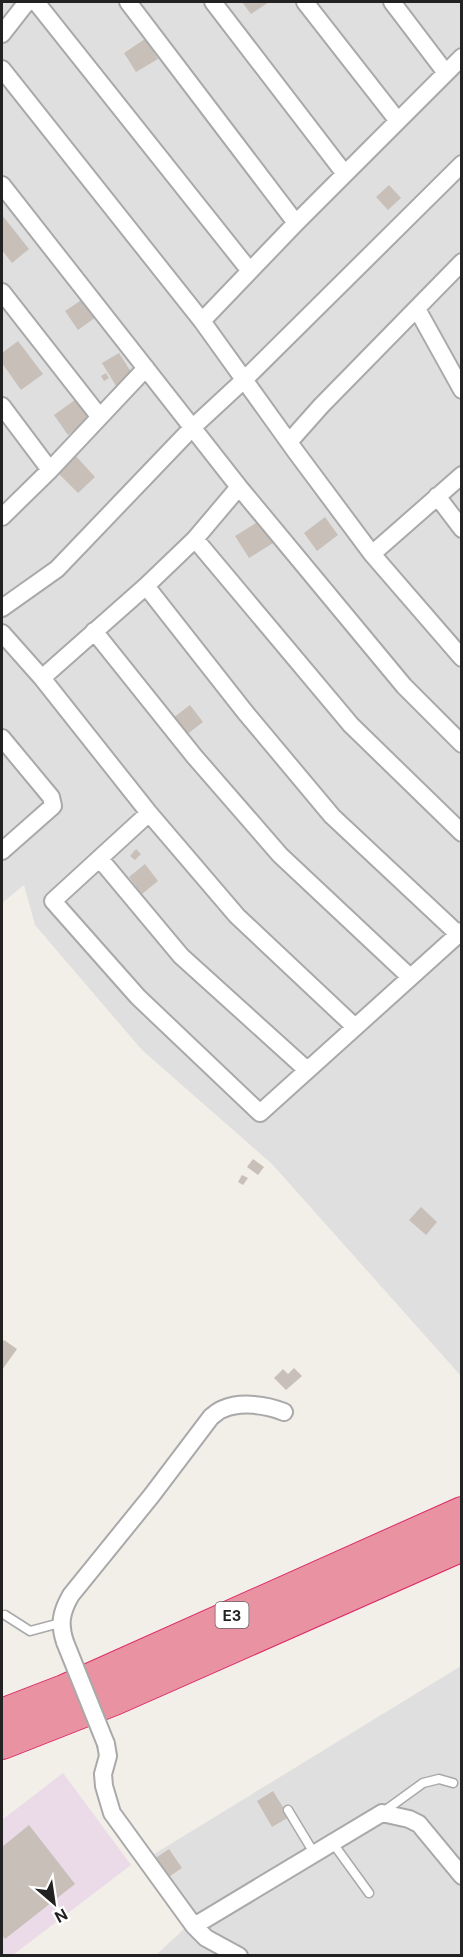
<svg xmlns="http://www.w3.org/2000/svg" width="463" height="1957" viewBox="0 0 463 1957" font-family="'DM Sans',sans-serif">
	<rect width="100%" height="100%" fill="#f2efe9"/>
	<path fill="#e0dfdf" d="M 2,2 L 461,2 L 461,1376 L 272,1164 L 142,1050 L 35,925 L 24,885 L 2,903 Z
		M 461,1666 L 461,1955 L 156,1955 L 198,1916 L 167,1881 L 151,1856 Z"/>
	<path fill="#ebdbe8" d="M 63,1773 L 131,1865 L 13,1955 L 2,1956 L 2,1820 Z"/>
	<path fill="#c7bfb8" d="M 242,2 L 269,2 L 251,14 Z
		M 145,39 L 158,59 L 136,72 L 124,53 Z
		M 389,185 L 401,198 L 388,210 L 376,197 Z
		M 2,215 L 29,249 L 12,263 L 2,250 Z
		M 83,299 L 96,317 L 78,330 L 65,311 Z
		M 18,341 L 43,374 L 21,390 L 2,363 L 2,353 Z
		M 119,353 L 135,378 L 118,389 L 102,363 Z
		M 106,373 L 109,378 L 104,381 L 101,376 Z
		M 79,397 L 93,418 L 68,435 L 54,415 Z
		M 75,455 L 95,477 L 78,493 L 57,472 Z
		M 325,517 L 338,535 L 317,551 L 304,533 Z
		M 259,521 L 273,543 L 249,558 L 235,536 Z
		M 190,705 L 203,722 L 186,735 L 173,718 Z
		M 136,849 L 141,854 L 135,860 L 130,856 Z
		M 145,864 L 158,881 L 142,894 L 129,877 Z
		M 253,1159 L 264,1167 L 258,1175 L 247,1167 Z
		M 242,1175 L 248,1178 L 243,1185 L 238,1182 Z
		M 421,1207 L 437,1222 L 426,1235 L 409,1220 Z
		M 4,1340 L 17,1349 L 2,1370 L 2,1343 Z
		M 294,1368 L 302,1376 L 286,1390 L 274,1378 L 283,1369 L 288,1374 Z
		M 273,1791 L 289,1817 L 272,1827 L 257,1801 Z
		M 29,1825 L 75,1884 L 5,1939 L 2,1935 L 2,1847 Z
		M 169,1849 L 182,1868 L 167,1878 L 154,1859 Z"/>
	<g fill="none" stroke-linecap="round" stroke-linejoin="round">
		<defs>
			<path id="lane" d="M 5,1615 L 30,1631 L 60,1623
				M 288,1810 L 314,1853
				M 383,1812 L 423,1783 L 439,1779 L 453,1783
				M 332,1842 L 369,1893"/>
			<path id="street" d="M 36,2 L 250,271
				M 128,2 L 296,223
				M 213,2 L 345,174
				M 305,2 L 398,121
				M 392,2 L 446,73
				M 2,34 L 27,2
				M 2,69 L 202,321 L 296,452 L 372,554 L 462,658
				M 2,185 L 239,487 L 404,686 L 462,744
				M 2,292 L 99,416
				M 417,309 L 462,390
				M 202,321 L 296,223 L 462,57
				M 2,406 L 50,470
				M 289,442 L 321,406 L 462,262
				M 437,496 L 462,529
				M 2,517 L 50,470 L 146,368
				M 195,539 L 351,725 L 462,833
				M 372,554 L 462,475
				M 146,586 L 245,712 L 332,816 L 458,934
				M 2,608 L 57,569 L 192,428 L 245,379 L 462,164
				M 94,631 L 194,756 L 280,855 L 410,977
				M 2,633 L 42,678 L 149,813 L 237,916 L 355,1027
				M 42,678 L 146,586 L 195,539 L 239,487
				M 2,738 L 51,797 L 53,806 L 2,851
				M 149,813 L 53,901 L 138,997 L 260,1113 L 462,931
				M 100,859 L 181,956 L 307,1070
				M 65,1642 C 59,1624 61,1612 71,1595 L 152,1495 L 211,1417 C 215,1414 219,1410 223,1409 C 241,1401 267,1405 284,1412
				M 106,1744 L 108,1756 L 103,1774 L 104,1786 L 112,1813 L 194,1926 L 206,1938 L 239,1956
				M 194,1926 L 382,1813 L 409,1819 L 419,1824 L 462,1876"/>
			<path id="highway" d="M 2,1715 L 64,1691 L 462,1513
				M 2,1743 L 114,1699 L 462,1545"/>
		</defs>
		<use href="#lane" stroke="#a9a9a9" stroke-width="11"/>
		<use href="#street" stroke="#a9a9a9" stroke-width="20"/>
		<use href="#highway" stroke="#dc2a67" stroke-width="34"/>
		<use href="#lane" stroke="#fff" stroke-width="8"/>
		<use href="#street" stroke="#fff" stroke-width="16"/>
		<use href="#highway" stroke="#e892a2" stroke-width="32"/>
		<defs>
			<path id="street-bridge" d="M 65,1642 L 106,1744"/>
		</defs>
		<use href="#street-bridge" stroke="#a9a9a9" stroke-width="20" stroke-linecap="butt"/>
		<use href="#street-bridge" stroke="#fff" stroke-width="16"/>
	</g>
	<g text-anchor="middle" stroke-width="4.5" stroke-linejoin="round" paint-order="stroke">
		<rect fill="#fff" stroke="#646464" stroke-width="1.5" x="215.5" y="1602" width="33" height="26" rx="4.5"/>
		<g font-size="16" font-weight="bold" fill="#222">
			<text x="232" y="1621">E3</text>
		</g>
	</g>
	<rect width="463" height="1957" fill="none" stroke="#222222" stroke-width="6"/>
	<g transform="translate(54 1903) rotate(151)" stroke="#ffffff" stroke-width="4.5" paint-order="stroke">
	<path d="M0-4.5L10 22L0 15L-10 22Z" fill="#222222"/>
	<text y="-9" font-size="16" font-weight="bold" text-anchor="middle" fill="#222222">N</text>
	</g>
</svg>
